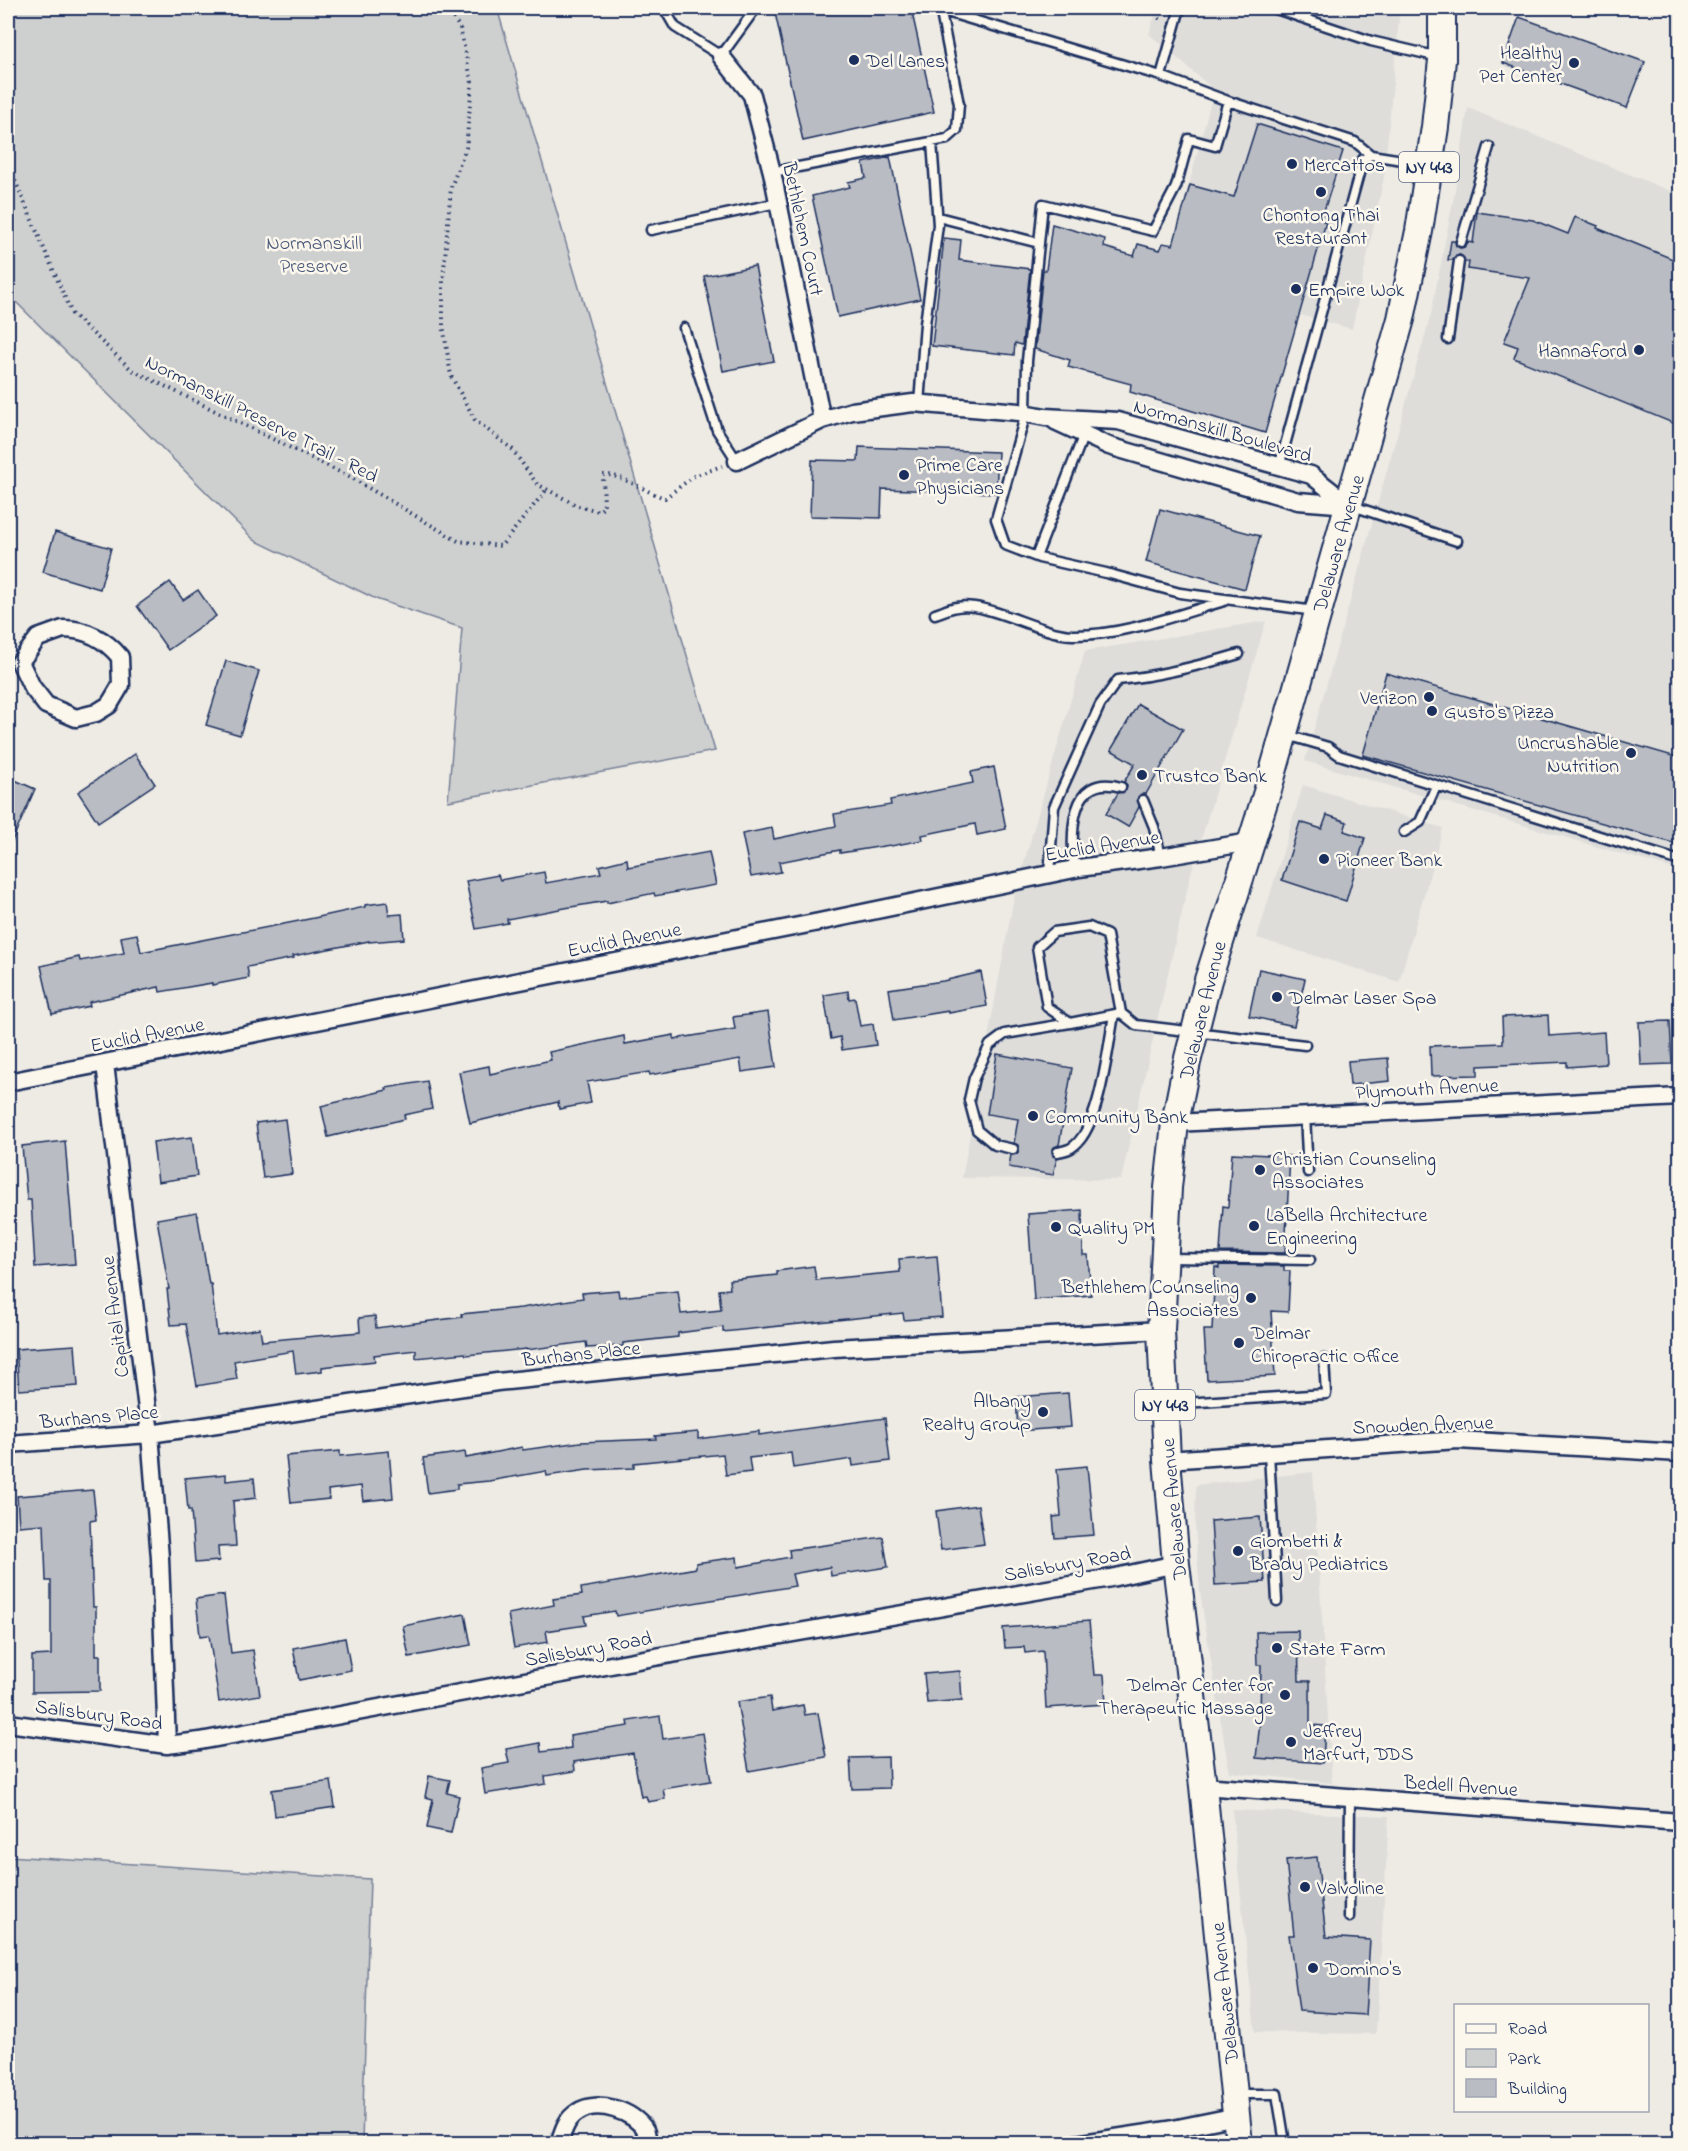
<svg xmlns="http://www.w3.org/2000/svg" width="1688" height="2151" viewBox="0 0 1688 2151" font-family="'Indie Flower',sans-serif">
	<rect width="100%" height="100%" fill="#eeebe4"/>
	<filter id="ink" filterUnits="userSpaceOnUse"><feTurbulence type="fractalNoise" baseFrequency=".0167" numOctaves="2"/><feDisplacementMap in="SourceGraphic" scale="12" xChannelSelector="R" yChannelSelector="G"/><feConvolveMatrix kernelMatrix="1 2 1 2 8 2 1 2 1" color-interpolation-filters="sRGB"/></filter>
	<g filter="url(#ink)">
		<path fill="#deddda" d="M 1157,8 L 1400,8 L 1384,177 L 1352,329 L 1243,299 L 1173,245 L 1214,90 L 1149,34 Z
			M 1468,108 L 1680,195 L 1680,871 L 1305,761 L 1431,314 L 1454,196 Z
			M 1266,621 L 1190,877 L 1121,1180 L 962,1178 L 1014,897 L 1085,651 Z
			M 1303,785 L 1443,828 L 1399,982 L 1257,938 Z
			M 1313,1472 L 1332,1783 L 1229,1772 L 1200,1592 L 1195,1527 L 1196,1485 Z
			M 1232,1810 L 1389,1816 L 1376,2034 L 1255,2032 Z"/>
		<path fill="#cecfcf" stroke="#747f96" stroke-width="1.5" d="M 8,8 L 497,8 L 715,751 L 448,801 L 462,628 L 376,599 L 254,540 L 8,294 Z
			M 8,1856 L 370,1879 L 362,2143 L 8,2143 Z"/>
		<path fill="#b9bcc3" stroke="#1b2f5e" stroke-width="1.5" d="M 774,8 L 911,8 L 934,112 L 803,141 Z
			M 1519,17 L 1645,62 L 1627,108 L 1503,63 Z
			M 1257,124 L 1343,151 L 1321,220 L 1326,222 L 1265,433 L 1130,392 L 1131,384 L 1068,367 L 1070,360 L 1035,349 L 1043,270 L 1046,270 L 1052,224 L 1105,239 L 1104,247 L 1134,256 L 1138,244 L 1160,250 L 1163,243 L 1173,245 L 1190,185 L 1234,197 Z
			M 890,157 L 920,299 L 838,317 L 812,196 L 850,187 L 848,182 L 866,178 L 863,163 Z
			M 1477,212 L 1533,220 L 1568,234 L 1575,217 L 1598,226 L 1597,228 L 1680,262 L 1680,426 L 1514,358 L 1518,347 L 1504,342 L 1530,278 L 1468,269 L 1469,262 L 1465,262 L 1460,255 L 1456,255 L 1453,260 L 1448,260 L 1451,241 L 1455,241 L 1456,246 L 1460,248 L 1465,247 L 1468,242 L 1473,243 Z
			M 944,238 L 961,240 L 959,260 L 1030,269 L 1022,345 L 1015,343 L 1014,355 L 932,346 Z
			M 755,266 L 774,361 L 723,371 L 704,276 Z
			M 859,447 L 998,452 L 996,493 L 882,489 L 881,518 L 810,516 L 812,460 L 858,461 Z
			M 1160,509 L 1260,536 L 1245,589 L 1146,562 Z
			M 55,532 L 111,548 L 100,589 L 43,572 Z
			M 170,582 L 183,600 L 198,590 L 216,616 L 168,650 L 137,606 Z
			M 226,661 L 259,671 L 240,735 L 206,725 Z
			M 1386,673 L 1680,758 L 1680,845 L 1363,755 Z
			M 1138,704 L 1183,729 L 1146,794 L 1141,794 L 1138,797 L 1139,807 L 1128,827 L 1106,814 L 1118,793 L 1126,790 L 1127,785 L 1124,782 L 1135,764 L 1111,750 Z
			M 135,754 L 155,784 L 98,822 L 78,792 Z
			M 994,767 L 1006,829 L 977,835 L 975,824 L 922,835 L 923,840 L 891,846 L 890,845 L 840,853 L 840,850 L 779,862 L 781,872 L 751,877 L 742,834 L 772,828 L 774,839 L 836,826 L 834,814 L 891,805 L 890,800 L 973,783 L 971,772 Z
			M 8,777 L 35,789 L 8,850 Z
			M 1327,815 L 1347,822 L 1344,831 L 1365,838 L 1346,901 L 1282,880 L 1300,822 L 1322,829 Z
			M 709,852 L 716,885 L 655,896 L 654,893 L 607,903 L 607,901 L 565,908 L 507,919 L 508,923 L 476,929 L 466,881 L 498,875 L 500,880 L 544,872 L 546,883 L 601,873 L 599,866 L 627,859 L 628,867 Z
			M 387,902 L 389,915 L 402,914 L 404,939 L 369,942 L 369,941 L 293,956 L 294,958 L 247,967 L 249,978 L 212,985 L 212,983 L 160,992 L 159,987 L 89,1002 L 90,1006 L 52,1014 L 41,966 L 79,957 L 80,961 L 124,953 L 121,937 L 137,934 L 141,952 L 314,918 L 365,907 L 365,905 Z
			M 1259,969 L 1305,979 L 1294,1026 L 1249,1016 Z
			M 981,972 L 987,1006 L 949,1013 L 949,1011 L 894,1020 L 889,989 L 943,981 Z
			M 848,991 L 849,999 L 855,998 L 860,1026 L 873,1024 L 876,1045 L 842,1050 L 840,1037 L 831,1039 L 824,995 Z
			M 768,1012 L 776,1067 L 742,1072 L 740,1059 L 650,1075 L 649,1072 L 587,1082 L 591,1103 L 559,1109 L 558,1102 L 470,1123 L 459,1072 L 489,1066 L 490,1074 L 551,1060 L 549,1052 L 624,1036 L 625,1044 L 674,1035 L 674,1039 L 735,1029 L 733,1017 Z
			M 1548,1015 L 1549,1036 L 1604,1032 L 1606,1064 L 1567,1067 L 1567,1062 L 1478,1066 L 1478,1075 L 1431,1076 L 1430,1046 L 1503,1043 L 1502,1017 Z
			M 1670,1021 L 1672,1064 L 1641,1065 L 1639,1022 Z
			M 997,1054 L 1072,1068 L 1059,1145 L 1054,1147 L 1052,1151 L 1053,1156 L 1057,1158 L 1053,1175 L 1009,1167 L 1011,1155 L 1017,1154 L 1019,1150 L 1018,1145 L 1014,1143 L 1018,1119 L 987,1114 Z
			M 1388,1058 L 1390,1081 L 1350,1085 L 1348,1061 Z
			M 427,1081 L 432,1109 L 404,1115 L 405,1119 L 328,1137 L 321,1106 L 387,1090 L 386,1088 Z
			M 285,1119 L 292,1174 L 263,1178 L 256,1123 Z
			M 192,1137 L 197,1176 L 158,1182 L 153,1142 Z
			M 65,1141 L 75,1264 L 35,1267 L 31,1200 L 27,1200 L 22,1146 Z
			M 1232,1153 L 1290,1156 L 1285,1253 L 1220,1252 L 1223,1206 L 1228,1207 Z
			M 1082,1210 L 1083,1255 L 1088,1255 L 1091,1295 L 1034,1300 L 1028,1214 Z
			M 197,1212 L 209,1284 L 211,1284 L 217,1335 L 260,1328 L 262,1341 L 360,1332 L 359,1318 L 375,1316 L 376,1328 L 462,1317 L 461,1314 L 521,1308 L 583,1298 L 582,1293 L 618,1290 L 619,1297 L 678,1291 L 681,1314 L 721,1310 L 719,1290 L 730,1289 L 729,1280 L 777,1275 L 777,1271 L 814,1266 L 816,1280 L 900,1272 L 899,1259 L 937,1256 L 942,1317 L 904,1320 L 903,1313 L 723,1332 L 723,1327 L 678,1333 L 678,1337 L 623,1343 L 623,1346 L 587,1348 L 586,1342 L 526,1350 L 526,1349 L 466,1355 L 465,1353 L 416,1358 L 416,1350 L 374,1355 L 375,1361 L 322,1367 L 322,1371 L 296,1374 L 293,1351 L 234,1361 L 237,1379 L 197,1386 L 186,1324 L 171,1325 L 167,1289 L 169,1289 L 157,1219 Z
			M 1219,1265 L 1284,1266 L 1284,1271 L 1290,1271 L 1288,1312 L 1271,1311 L 1275,1376 L 1207,1380 L 1204,1330 L 1212,1330 L 1215,1267 L 1219,1268 Z
			M 75,1345 L 78,1386 L 19,1390 L 16,1349 Z
			M 1068,1393 L 1071,1427 L 1018,1431 L 1016,1397 Z
			M 885,1418 L 890,1461 L 853,1466 L 852,1459 L 793,1468 L 791,1453 L 749,1458 L 751,1472 L 726,1475 L 723,1454 L 634,1463 L 634,1468 L 587,1470 L 547,1476 L 546,1471 L 489,1481 L 457,1484 L 457,1489 L 428,1493 L 423,1458 L 465,1452 L 466,1458 L 522,1447 L 523,1450 L 580,1442 L 656,1439 L 655,1436 L 698,1432 L 698,1439 L 759,1431 L 759,1435 Z
			M 340,1451 L 340,1456 L 389,1451 L 393,1498 L 363,1501 L 361,1486 L 328,1490 L 329,1499 L 291,1503 L 286,1456 Z
			M 1087,1466 L 1094,1535 L 1055,1538 L 1053,1517 L 1061,1516 L 1057,1469 Z
			M 226,1474 L 226,1481 L 254,1478 L 256,1498 L 233,1501 L 236,1546 L 218,1547 L 219,1561 L 195,1563 L 191,1510 L 188,1510 L 185,1478 Z
			M 93,1490 L 96,1520 L 90,1521 L 93,1607 L 96,1607 L 96,1655 L 100,1655 L 100,1691 L 32,1692 L 32,1656 L 51,1655 L 51,1581 L 46,1581 L 44,1524 L 19,1526 L 17,1496 Z
			M 978,1505 L 984,1544 L 941,1550 L 936,1511 Z
			M 1260,1517 L 1265,1582 L 1215,1585 L 1211,1521 Z
			M 883,1537 L 888,1567 L 831,1576 L 830,1567 L 792,1574 L 795,1586 L 616,1616 L 615,1611 L 584,1616 L 586,1625 L 546,1631 L 548,1642 L 514,1648 L 508,1614 L 554,1605 L 553,1599 L 582,1595 L 581,1588 L 696,1568 L 696,1563 L 737,1557 L 738,1567 L 790,1557 L 789,1550 Z
			M 224,1595 L 231,1653 L 253,1650 L 260,1695 L 219,1702 L 209,1635 L 200,1636 L 196,1599 Z
			M 465,1614 L 471,1645 L 409,1657 L 403,1626 Z
			M 1089,1621 L 1094,1675 L 1104,1675 L 1106,1704 L 1046,1708 L 1043,1651 L 1025,1653 L 1024,1647 L 1005,1648 L 1003,1628 Z
			M 1298,1631 L 1299,1681 L 1310,1681 L 1310,1725 L 1325,1726 L 1323,1763 L 1256,1758 L 1260,1722 L 1261,1665 L 1257,1665 L 1256,1632 Z
			M 345,1638 L 351,1670 L 299,1680 L 293,1648 Z
			M 960,1671 L 962,1700 L 927,1703 L 924,1674 Z
			M 770,1697 L 772,1711 L 803,1705 L 805,1715 L 818,1713 L 826,1757 L 749,1771 L 737,1702 Z
			M 660,1716 L 663,1739 L 703,1733 L 711,1781 L 663,1789 L 665,1799 L 648,1802 L 646,1796 L 641,1797 L 633,1753 L 574,1762 L 575,1771 L 545,1776 L 546,1784 L 485,1794 L 481,1768 L 509,1763 L 506,1749 L 540,1743 L 541,1752 L 571,1748 L 570,1735 L 629,1726 L 628,1721 Z
			M 888,1757 L 889,1788 L 852,1789 L 850,1758 Z
			M 429,1776 L 450,1780 L 447,1793 L 459,1796 L 451,1833 L 427,1828 L 433,1799 L 425,1797 Z
			M 331,1781 L 335,1807 L 275,1816 L 272,1790 Z
			M 1317,1857 L 1326,1937 L 1370,1940 L 1365,2015 L 1299,2011 L 1289,1935 L 1294,1935 L 1286,1860 Z"/>
		<g fill="none" stroke-linecap="round" stroke-linejoin="round">
			<defs>
				<path id="lane" d="M 664,8 L 675,27 L 721,56 L 756,8
					M 1180,8 L 1161,76 L 1228,101 L 1355,142 L 1371,155 L 1428,164
					M 1273,8 L 1371,41 L 1439,57
					M 940,10 L 1161,76
					M 1228,101 L 1215,146 L 1189,139 L 1176,187 L 1153,231 L 1043,204 L 1027,361 L 1026,413 L 996,519 L 1005,545 L 1039,558 L 1106,573 L 1180,593 L 1315,611
					M 772,172 L 947,139 L 957,130 L 959,104 L 940,8
					M 938,217 L 1039,243
					M 651,230 L 777,203
					M 1461,242 L 1489,147
					M 684,328 L 717,430 L 737,461
					M 1448,339 L 1459,261
					M 919,404 L 925,324 L 938,225 L 932,142
					M 1279,467 L 1363,159 L 1371,155
					M 1350,505 L 1457,541
					M 1036,557 L 1084,434
					M 935,614 C 942,612 949,608 957,607 C 987,601 1037,633 1072,635 C 1122,636 1177,615 1224,601
					M 1287,735 L 1328,747 L 1339,755 L 1680,861
					M 1143,800 L 1154,827 L 1161,857
					M 1404,832 L 1420,822 L 1436,786
					M 1074,870 C 1071,836 1068,772 1121,787
					M 1049,874 L 1054,807 L 1100,705 L 1118,680 C 1159,676 1199,666 1239,654
					M 1121,1013 L 1107,935 L 1089,927 L 1054,932 L 1037,947 L 1047,1007 L 1070,1023 L 1121,1013 L 1136,1025 L 1305,1045
					M 1305,1116 L 1308,1172
					M 1013,1149 L 995,1145 L 977,1130 L 969,1100 L 974,1078 L 990,1045 L 1005,1034 L 1070,1023
					M 1058,1152 C 1062,1151 1068,1150 1071,1148 C 1100,1131 1108,1046 1114,1015
					M 1168,1258 L 1310,1260
					M 1168,1404 L 1326,1394 L 1324,1359
					M 1269,1453 L 1277,1601
					M 1349,1917 L 1350,1797
					M 1237,2094 L 1277,2094 L 1285,2143
					M 1243,2143 L 1285,2144"/>
				<path id="street" d="M 721,56 L 752,95 L 772,172 L 822,420
					M 1055,421 L 1109,446 L 1298,501 L 1349,505
					M 737,461 L 822,420 L 852,411 L 913,403 L 1019,412 L 1045,417 L 1118,421 L 1311,475 L 1349,505
					M 63,629 C 86,629 106,640 120,657 L 121,685 L 109,705 L 96,713 L 76,718 L 46,705 L 32,687 L 20,662 L 38,638 Z
					M 105,1064 L 150,1434 L 160,1558 L 167,1745
					M 8,1082 L 819,922 L 1079,868 L 1161,857 L 1250,842
					M 1175,1123 L 1680,1097
					M 8,1444 L 150,1434 L 497,1382 L 834,1348 L 1161,1330
					M 1167,1460 L 1458,1440 L 1680,1453
					M 8,1723 L 167,1745 L 200,1741 L 649,1658 L 1111,1578 L 1176,1564
					M 1203,1786 L 1680,1822
					M 559,2144 C 563,2131 566,2119 578,2112 C 597,2099 634,2111 645,2130 C 647,2133 647,2140 649,2144
					M 1076,2144 L 1168,2130 L 1237,2116"/>
				<path id="primary" d="M 1239,2144 L 1203,1786 L 1176,1564 L 1167,1460 L 1161,1330 L 1168,1188 L 1175,1123 L 1187,1062 L 1208,980 L 1269,786 L 1401,319 L 1419,231 L 1435,127 L 1442,60 L 1442,8"/>
			</defs>
			<use href="#lane" stroke="#1b2f5e" stroke-width="13"/>
			<use href="#street" stroke="#1b2f5e" stroke-width="21"/>
			<use href="#primary" stroke="#1b2f5e" stroke-width="30"/>
			<path stroke="#1b2f5e" stroke-width="4" stroke-dasharray="1.5 4.5" stroke-linecap="butt" d="M 447,8 L 460,28 L 472,83 L 466,148 L 451,187 L 443,281 L 443,325 L 451,376 L 475,420 L 512,449 L 537,484 L 578,506 L 599,511 L 604,507 L 603,475 C 620,473 647,493 665,498 L 694,476 L 722,466
				M 1152,8 L 1162,22
				M 8,164 L 72,314 L 132,370 L 350,477 L 458,541 L 501,546 L 547,489"/>
			<use href="#lane" stroke="#fbf7ec" stroke-width="8"/>
			<use href="#street" stroke="#fbf7ec" stroke-width="16"/>
			<use href="#primary" stroke="#fbf7ec" stroke-width="26"/>
		</g>
	</g>
	<g fill="#1b2f5e" stroke="#fbf7ec" stroke-width="2">
		<circle cx="854" cy="60" r="6"/>
		<circle cx="1574" cy="63" r="6"/>
		<circle cx="1292" cy="164" r="6"/>
		<circle cx="1321" cy="192" r="6"/>
		<circle cx="1296" cy="289" r="6"/>
		<circle cx="1639" cy="350" r="6"/>
		<circle cx="904" cy="475" r="6"/>
		<circle cx="1429" cy="697" r="6"/>
		<circle cx="1432" cy="711" r="6"/>
		<circle cx="1631" cy="753" r="6"/>
		<circle cx="1142" cy="775" r="6"/>
		<circle cx="1324" cy="859" r="6"/>
		<circle cx="1277" cy="997" r="6"/>
		<circle cx="1033" cy="1116" r="6"/>
		<circle cx="1260" cy="1170" r="6"/>
		<circle cx="1254" cy="1226" r="6"/>
		<circle cx="1056" cy="1227" r="6"/>
		<circle cx="1251" cy="1298" r="6"/>
		<circle cx="1239" cy="1343" r="6"/>
		<circle cx="1043" cy="1412" r="6"/>
		<circle cx="1238" cy="1551" r="6"/>
		<circle cx="1277" cy="1648" r="6"/>
		<circle cx="1285" cy="1695" r="6"/>
		<circle cx="1291" cy="1742" r="6"/>
		<circle cx="1305" cy="1887" r="6"/>
		<circle cx="1313" cy="1968" r="6"/>
	</g>
	<g text-anchor="middle" stroke-width="5" stroke-linejoin="round" paint-order="stroke">
		<g fill="#fbf7ec" stroke="#5e6b89" stroke-width="1.5">
			<rect x="1399" y="152" width="60" height="30" rx="4.5"/>
			<rect x="1135" y="1390" width="60" height="30" rx="4.5"/>
		</g>
		<g font-size="18" font-weight="bold" fill="#1b2f5e">
			<text x="1429" y="173">NY 443</text>
			<text x="1165" y="1411">NY 443</text>
		</g>
		<g font-size="20" fill="#1b2f5e" stroke="#fbf7ec" text-anchor="start">
			<text x="1562" y="59" text-anchor="end">Healthy<tspan x="1562" dy="23">Pet Center</tspan></text>
			<text x="866" y="67">Del Lanes</text>
			<text x="1304" y="171">Mercattos</text>
			<text x="1321" y="221" text-anchor="middle">Chontong Thai<tspan x="1321" dy="23">Restaurant</tspan></text>
			<text x="1308" y="296">Empire Wok</text>
			<text x="1627" y="357" text-anchor="end">Hannaford</text>
			<text x="916" y="471">Prime Care<tspan x="916" dy="23">Physicians</tspan></text>
			<text x="1417" y="704" text-anchor="end">Verizon</text>
			<text x="1444" y="718">Gusto's Pizza</text>
			<text x="1619" y="749" text-anchor="end">Uncrushable<tspan x="1619" dy="23">Nutrition</tspan></text>
			<text x="1154" y="782">Trustco Bank</text>
			<text x="1336" y="866">Pioneer Bank</text>
			<text x="1289" y="1004">Delmar Laser Spa</text>
			<text x="1045" y="1123">Community Bank</text>
			<text x="1272" y="1165">Christian Counseling<tspan x="1272" dy="23">Associates</tspan></text>
			<text x="1266" y="1221">LaBella Architecture<tspan x="1266" dy="23">Engineering</tspan></text>
			<text x="1068" y="1234">Quality PM</text>
			<text x="1239" y="1293" text-anchor="end">Bethlehem Counseling<tspan x="1239" dy="23">Associates</tspan></text>
			<text x="1251" y="1339">Delmar<tspan x="1251" dy="23">Chiropractic Office</tspan></text>
			<text x="1031" y="1407" text-anchor="end">Albany<tspan x="1031" dy="23">Realty Group</tspan></text>
			<text x="1250" y="1547">Giombetti &amp;<tspan x="1250" dy="23">Brady Pediatrics</tspan></text>
			<text x="1289" y="1655">State Farm</text>
			<text x="1273" y="1691" text-anchor="end">Delmar Center for<tspan x="1273" dy="23">Therapeutic Massage</tspan></text>
			<text x="1303" y="1737">Jeffrey<tspan x="1303" dy="23">Marfurt, DDS</tspan></text>
			<text x="1317" y="1894">Valvoline</text>
			<text x="1325" y="1975">Domino's</text>
		</g>
		<g font-size="20" fill="#1b2f5e" stroke="#fbf7ec">
			<text transform="translate(804 229) rotate(78)" y="7">Bethlehem Court</text>
			<text transform="translate(262 418) rotate(27)" y="7">Normanskill Preserve Trail - Red</text>
			<text transform="translate(1223 430) rotate(16)" y="7">Normanskill Boulevard</text>
			<text transform="translate(1338 543) rotate(-74)" y="7">Delaware Avenue</text>
			<text transform="translate(1102 845) rotate(-9)" y="7">Euclid Avenue</text>
			<text transform="translate(624 939) rotate(-11)" y="7">Euclid Avenue</text>
			<text transform="translate(1202 1010) rotate(-76)" y="7">Delaware Avenue</text>
			<text transform="translate(147 1034) rotate(-11)" y="7">Euclid Avenue</text>
			<text transform="translate(1427 1088) rotate(-3)" y="7">Plymouth Avenue</text>
			<text transform="translate(114 1317) rotate(-97)" y="7">Capital Avenue</text>
			<text transform="translate(581 1353) rotate(-6)" y="7">Burhans Place</text>
			<text transform="translate(99 1416) rotate(-5)" y="7">Burhans Place</text>
			<text transform="translate(1423 1424) rotate(-2)" y="7">Snowden Avenue</text>
			<text transform="translate(1173 1509) rotate(-95)" y="7">Delaware Avenue</text>
			<text transform="translate(1067 1563) rotate(-10)" y="7">Salisbury Road</text>
			<text transform="translate(588 1648) rotate(-10)" y="7">Salisbury Road</text>
			<text transform="translate(99 1714) rotate(8)" y="7">Salisbury Road</text>
			<text transform="translate(1461 1785) rotate(4)" y="7">Bedell Avenue</text>
			<text transform="translate(1224 1993) rotate(-96)" y="7">Delaware Avenue</text>
		</g>
		<g font-size="20" fill="#48577a" stroke="#fbf7ec">
			<text x="314" y="249">Normanskill<tspan x="314" dy="23">Preserve</tspan></text>
		</g>
	</g>
	<rect width="1688" height="2151" fill="none" stroke="#fbf7ec" stroke-width="30"/>
	<rect x="15" y="15" width="1658" height="2121" fill="none" stroke="#1b2f5e" stroke-width="2" filter="url(#ink)"/>
	<rect x="1454" y="2004" width="195" height="108" fill="#fbf7ec" stroke="#a1a7b3" stroke-width="1.5"/>
	<rect x="1466" y="2024" width="30" height="9" fill="#fbf7ec" stroke="#a1a7b3" stroke-width="1.5"/>
	<text x="1508" y="2034" font-size="18" fill="#1b2f5e">Road</text>
	<rect x="1466" y="2049" width="30" height="18" fill="#cecfcf" stroke="#a1a7b3" stroke-width="1.5"/>
	<text x="1508" y="2064" font-size="18" fill="#1b2f5e">Park</text>
	<rect x="1466" y="2079" width="30" height="18" fill="#b9bcc3" stroke="#a1a7b3" stroke-width="1.5"/>
	<text x="1508" y="2094" font-size="18" fill="#1b2f5e">Building</text>
</svg>
